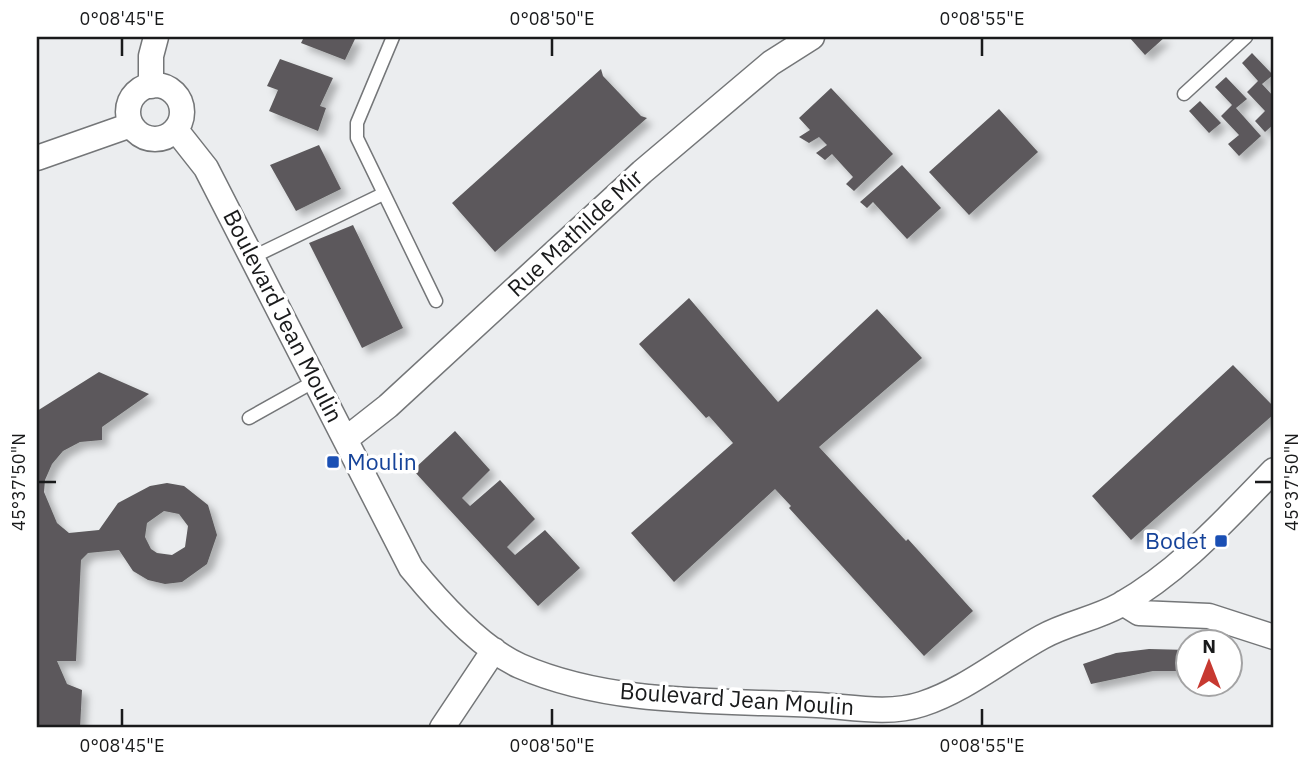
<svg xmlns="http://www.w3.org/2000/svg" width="1311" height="765" viewBox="0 0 1311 765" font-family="'IBM Plex Sans',sans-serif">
	<defs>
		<filter id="shadow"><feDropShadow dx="6" dy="6" stdDeviation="3.5" flood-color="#0004"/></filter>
	</defs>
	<rect width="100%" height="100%" fill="#ebedef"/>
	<path fill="#5b595b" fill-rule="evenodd" filter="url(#shadow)" d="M 304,37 L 351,37 L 355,39 L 345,60 L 301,43 Z
		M 1129,37 L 1165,37 L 1145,55 Z
		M 1252,53 L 1273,75 L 1262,84 L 1274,97 L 1274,124 L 1265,132 L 1255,121 L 1265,111 L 1247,92 L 1258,81 L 1242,63 Z
		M 280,59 L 333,78 L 320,106 L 326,108 L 318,131 L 269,111 L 278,90 L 267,86 Z
		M 601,69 L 603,76 L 641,116 L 647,118 L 495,252 L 452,203 Z
		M 1226,77 L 1247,99 L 1236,108 L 1261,136 L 1239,156 L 1228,144 L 1239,135 L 1221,116 L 1232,105 L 1215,87 Z
		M 831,88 L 893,154 L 854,191 L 846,184 L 853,177 L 832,154 L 825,160 L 816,153 L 827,145 L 819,137 L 809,143 L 799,137 L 810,130 L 799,118 Z
		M 1200,101 L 1221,123 L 1209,133 L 1189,111 Z
		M 999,109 L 1038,152 L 969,215 L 929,172 Z
		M 319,145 L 341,189 L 296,211 L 270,165 Z
		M 902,165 L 941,208 L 907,239 L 873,202 L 867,208 L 860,202 Z
		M 353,225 L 403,328 L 362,348 L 309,243 Z
		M 689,298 L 778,402 L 877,309 L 922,358 L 819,447 L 906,541 L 908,539 L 973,611 L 924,656 L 789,508 L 791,506 L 775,489 L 674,582 L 631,533 L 733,443 L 709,416 L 706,418 L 639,344 Z
		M 1233,365 L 1274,407 L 1274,414 L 1131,540 L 1092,496 Z
		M 99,372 L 149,394 L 102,427 L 102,440 L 80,442 L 63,451 L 52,464 L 45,480 L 44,492 L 57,523 L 69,533 L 99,530 L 118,503 L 150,486 L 167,483 L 184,486 L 208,505 L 217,535 L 207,564 L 182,582 L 165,584 L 148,580 L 133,571 L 119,550 L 88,553 L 81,560 L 76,661 L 57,661 L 67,684 L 82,690 L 80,728 L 37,728 L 37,411 ZM 164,511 L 179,514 L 188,526 L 185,547 L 172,555 L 157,553 L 151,549 L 145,537 L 147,523 Z
		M 455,431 L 490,470 L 462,498 L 470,506 L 500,480 L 535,519 L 507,547 L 515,555 L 545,530 L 580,568 L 538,606 L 413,470 Z
		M 1149,649 L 1188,650 L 1188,671 L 1153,671 L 1091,684 L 1083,664 L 1116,653 Z"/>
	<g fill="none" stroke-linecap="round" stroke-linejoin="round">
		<defs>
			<path id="lane" d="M 393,37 L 357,123 L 357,138 L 436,301
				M 1184,94 L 1246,37
				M 253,257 L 383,194
				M 249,418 L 315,381"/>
			<path id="street" d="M128 112a27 27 0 1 1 54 0a27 27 0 1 1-54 0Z
				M 151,86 L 151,56 L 156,37
				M 176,130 L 206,168 L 411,568 C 438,601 480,648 520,666 C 612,706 719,700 817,705 C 851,707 889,715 922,704 C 965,690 1002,659 1042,637 C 1067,623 1095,619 1120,605 C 1180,571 1226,519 1274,470
				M 37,158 L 131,125
				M 346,439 L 388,406 L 642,172 L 771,63 L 812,37
				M 1123,603 L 1139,613 L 1209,616 L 1274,637
				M 442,728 L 494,650"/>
		</defs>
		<use href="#lane" stroke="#747678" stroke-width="15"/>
		<use href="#street" stroke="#747678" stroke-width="27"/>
		<use href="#lane" stroke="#fff" stroke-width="12"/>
		<use href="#street" stroke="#fff" stroke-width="24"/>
	</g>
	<path fill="none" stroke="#191a1b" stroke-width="2.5" d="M 122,38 L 122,56M 552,38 L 552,56M 982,38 L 982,56M 38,482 L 56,482M 1255,482 L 1272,482M 122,709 L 122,726M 552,709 L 552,726M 982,709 L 982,726"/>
	<g fill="#1a4fb4" stroke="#fff" stroke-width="2.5">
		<rect x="326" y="455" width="14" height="14" rx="3.5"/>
		<rect x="1214" y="534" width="14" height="14" rx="3.5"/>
	</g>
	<g text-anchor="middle" stroke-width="7" stroke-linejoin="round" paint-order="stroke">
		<g font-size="23" fill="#191a1b" stroke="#fff">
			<text transform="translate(575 233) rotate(-43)" y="8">Rue Mathilde Mir</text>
			<text transform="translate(283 316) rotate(63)" y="8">Boulevard Jean Moulin</text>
			<text transform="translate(737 699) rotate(4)" y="8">Boulevard Jean Moulin</text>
		</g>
		<g font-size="23" fill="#164399" stroke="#fff" text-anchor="start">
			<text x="347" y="470">Moulin</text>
			<text x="1207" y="549" text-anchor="end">Bodet</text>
		</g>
	</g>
	<rect width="1311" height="765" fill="none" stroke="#ffffff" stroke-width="77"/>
	<g transform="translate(1209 663)"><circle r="33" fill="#ffffff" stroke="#a3a3a4" stroke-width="2"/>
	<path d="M0-5L12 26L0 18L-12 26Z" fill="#c73931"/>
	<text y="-10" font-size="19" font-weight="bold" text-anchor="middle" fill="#191a1b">N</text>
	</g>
	<rect x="38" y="38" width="1234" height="688" fill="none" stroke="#191a1b" stroke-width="2.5"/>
	<g font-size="18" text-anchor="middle" fill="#191a1b">
		<text x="122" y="25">0°08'45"E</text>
		<text x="552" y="25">0°08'50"E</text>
		<text x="982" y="25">0°08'55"E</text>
		<text transform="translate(19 482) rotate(-90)" y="6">45°37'50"N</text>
		<text transform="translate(1292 482) rotate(-90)" y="6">45°37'50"N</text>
		<text x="122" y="752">0°08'45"E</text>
		<text x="552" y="752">0°08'50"E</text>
		<text x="982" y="752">0°08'55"E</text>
	</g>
</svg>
